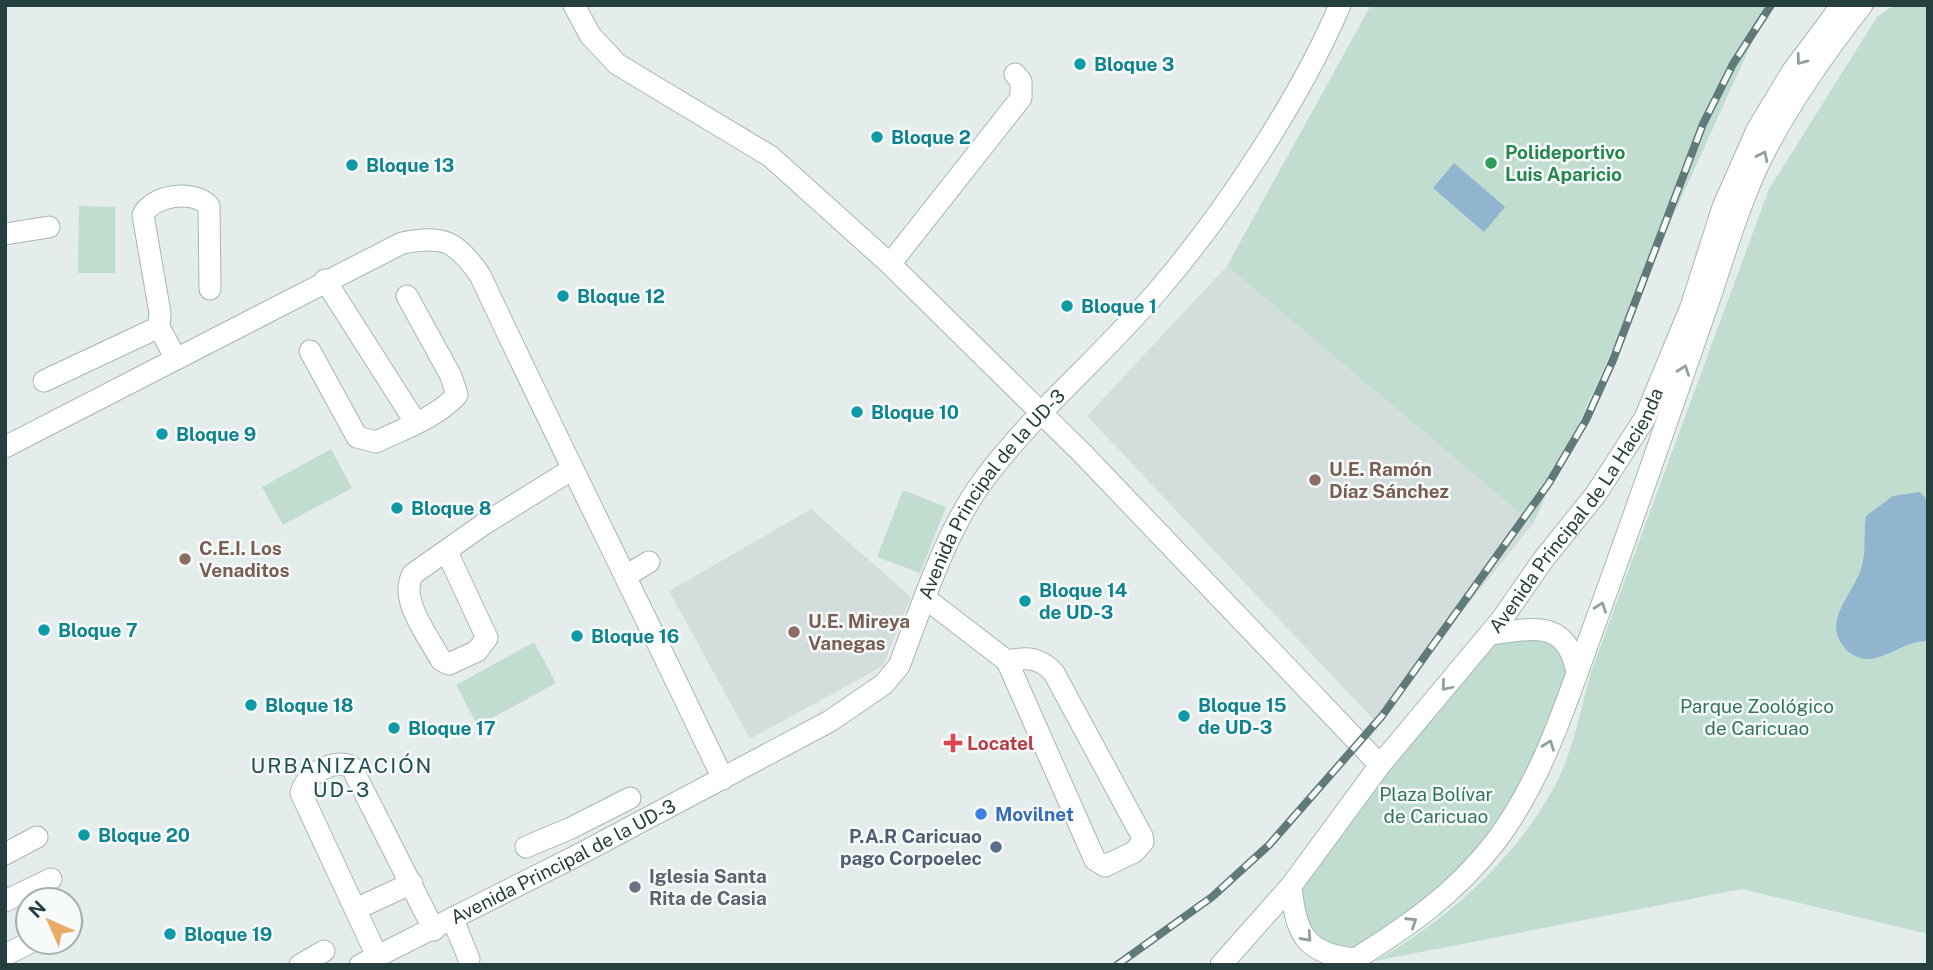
<svg xmlns="http://www.w3.org/2000/svg" width="1933" height="970" viewBox="0 0 1933 970" font-family="'Public Sans',sans-serif">
	<rect width="100%" height="100%" fill="#e5edec"/>
	<path fill="#d3dddb" d="M 1227,266 L 1533,524 L 1374,720 L 1087,416 Z
		M 811,509 L 911,597 L 883,666 L 750,739 L 669,591 Z"/>
	<path fill="#c0ddd0" d="M 1371,5 L 1769,5 L 1533,524 L 1227,266 Z
		M 1894,5 L 1928,5 L 1928,934 L 1742,889 L 1375,961 C 1443,923 1512,862 1551,793 C 1572,757 1580,712 1591,672 L 1769,189 L 1877,17 Z
		M 79,206 L 115,207 L 115,273 L 78,273 Z
		M 331,449 L 352,488 L 283,525 L 262,487 Z
		M 903,490 L 946,507 L 920,573 L 877,557 Z
		M 1549,630 L 1577,672 L 1498,839 L 1355,959 L 1315,947 L 1291,886 L 1490,634 Z
		M 534,642 L 556,683 L 478,726 L 456,685 Z"/>
	<path fill="#91b4cf" d="M 1454,163 L 1505,207 L 1484,232 L 1433,188 Z
		M 1919,492 L 1928,500 L 1928,641 C 1906,640 1887,659 1867,659 C 1859,659 1848,653 1844,647 C 1822,621 1853,594 1861,569 C 1867,551 1863,534 1866,516 L 1893,496 Z"/>
	<g fill="none" stroke-linecap="round" stroke-linejoin="round">
		<defs>
			<g id="minor">
				<path d="M 574,5 L 590,35 L 617,64 L 770,156 L 890,264 L 1083,454 L 1380,765"/>
				<path d="M 5,234 L 49,227"/>
				<path d="M 890,264 L 1021,98 L 1021,81 L 1015,74"/>
				<path d="M 325,280 L 416,423"/>
				<path d="M 310,351 L 357,437 L 376,442 C 403,429 436,418 457,395 L 451,376 L 407,296"/>
				<path d="M 176,359 L 159,327 L 160,313 L 143,215 C 152,195 194,189 209,206 L 210,289"/>
				<path d="M 44,381 L 159,327"/>
				<path d="M 5,447 L 402,243 C 443,235 455,240 480,275 C 559,444 643,610 723,779"/>
				<path d="M 447,552 L 487,638 L 477,651 L 449,664 L 441,660 C 429,637 398,599 413,574 L 484,524 L 571,470"/>
				<path d="M 627,575 L 649,562"/>
				<path d="M 925,598 L 1007,661 L 1095,860 L 1105,866 L 1134,852 L 1143,842 L 1142,836 L 1054,673 C 1040,657 1027,657 1007,661"/>
				<path d="M 1490,634 C 1533,629 1566,618 1577,672"/>
				<path d="M 526,847 L 571,828 L 630,798"/>
				<path d="M 5,854 L 37,837"/>
				<path d="M 1291,886 C 1296,933 1304,954 1355,959"/>
				<path d="M 5,901 L 51,879"/>
				<path d="M 356,909 L 412,883"/>
				<path d="M 453,920 L 469,959"/>
				<path d="M 70,923 L 72,922"/>
				<path d="M 5,955 L 31,942"/>
				<path d="M 377,956 L 301,793 C 306,774 332,759 351,766 L 434,930"/>
				<path d="M 300,965 L 324,951"/>
				<path id="s1" d="M 360,965 L 582,853 L 830,721 L 884,684 L 899,666 C 923,604 944,533 985,478 C 1037,409 1106,353 1161,287 C 1226,211 1301,97 1340,5"/>
				<path id="s2" d="M 1221,965 L 1291,886 L 1380,765 L 1502,619 L 1543,560 L 1596,494 L 1645,418 L 1691,307 L 1723,207 L 1757,130 L 1792,72 L 1842,5"/>
				<path d="M 1346,965 C 1404,929 1454,896 1496,841 C 1545,776 1569,693 1597,618 C 1635,514 1671,410 1707,306 C 1725,254 1740,199 1766,149 C 1793,98 1826,51 1862,5"/>
			</g>
		</defs>
		<use href="#minor" stroke="#a8b5b5" stroke-width="23"/>
		<use href="#minor" stroke="#fff" stroke-width="21"/>
		<defs>
			<path id="rail" d="M 1117,965 L 1212,897 L 1269,845 L 1382,716 L 1549,483 L 1586,420 L 1613,360 L 1703,124 L 1733,64 L 1771,5"/>
		</defs>
		<use href="#rail" stroke="#607a7a" stroke-width="8"/>
		<use href="#rail" stroke="#f6faf9" stroke-width="5" stroke-dasharray="16" stroke-linecap="butt"/>
	</g>
	<defs><path id="oneway-chevron" d="M-2-3.5L2.5 0L-2 3.5" fill="none" stroke-width="1.6" stroke-linecap="round" stroke-linejoin="round" transform="scale(1.75)"/></defs>
	<g stroke="#929f9f">
		<use href="#oneway-chevron" transform="translate(1801 60) rotate(127)"/>
		<use href="#oneway-chevron" transform="translate(1763 156) rotate(-64)"/>
		<use href="#oneway-chevron" transform="translate(1684 370) rotate(-70)"/>
		<use href="#oneway-chevron" transform="translate(1601 607) rotate(-70)"/>
		<use href="#oneway-chevron" transform="translate(1446 686) rotate(130)"/>
		<use href="#oneway-chevron" transform="translate(1549 745) rotate(-70)"/>
		<use href="#oneway-chevron" transform="translate(1412 922) rotate(-33)"/>
		<use href="#oneway-chevron" transform="translate(1307 937) rotate(48)"/>
	</g>
	<g fill="#0f9aa8" stroke="#f6faf9" stroke-width="2.5">
		<circle cx="1080" cy="64" r="7"/>
		<circle cx="877" cy="137" r="7"/>
		<circle cx="352" cy="165" r="7"/>
		<circle cx="563" cy="296" r="7"/>
		<circle cx="1067" cy="306" r="7"/>
		<circle cx="857" cy="412" r="7"/>
		<circle cx="162" cy="434" r="7"/>
		<circle cx="397" cy="508" r="7"/>
		<circle cx="1025" cy="601" r="7"/>
		<circle cx="44" cy="630" r="7"/>
		<circle cx="577" cy="636" r="7"/>
		<circle cx="251" cy="705" r="7"/>
		<circle cx="1184" cy="716" r="7"/>
		<circle cx="394" cy="728" r="7"/>
		<circle cx="84" cy="835" r="7"/>
		<circle cx="170" cy="934" r="7"/>
	</g>
	<circle fill="#2e9e5b" stroke="#f6faf9" stroke-width="2.5" cx="1491" cy="163" r="7"/>
	<g fill="#8d6e63" stroke="#f6faf9" stroke-width="2.5">
		<circle cx="1315" cy="480" r="7"/>
		<circle cx="185" cy="559" r="7"/>
		<circle cx="794" cy="632" r="7"/>
	</g>
	<path fill="#e0444e" stroke="#f6faf9" stroke-width="2.5" d="M949.5 732.5h7v7h7v7h-7v7h-7v-7h-7v-7h7z"/>
	<circle fill="#3f7fe0" stroke="#f6faf9" stroke-width="2.5" cx="981" cy="814" r="7"/>
	<circle fill="#5c6f8a" stroke="#f6faf9" stroke-width="2.5" cx="996" cy="847" r="7"/>
	<circle fill="#6b7280" stroke="#f6faf9" stroke-width="2.5" cx="635" cy="887" r="7"/>
	<g text-anchor="middle" stroke-width="5" stroke-linejoin="round" paint-order="stroke">
		<g font-size="19" font-weight="bold" fill="#0d838f" stroke="#f6faf9" text-anchor="start">
			<text x="1094" y="71">Bloque 3</text>
			<text x="891" y="144">Bloque 2</text>
			<text x="366" y="172">Bloque 13</text>
			<text x="577" y="303">Bloque 12</text>
			<text x="1081" y="313">Bloque 1</text>
			<text x="871" y="419">Bloque 10</text>
			<text x="176" y="441">Bloque 9</text>
			<text x="411" y="515">Bloque 8</text>
			<text x="1039" y="597">Bloque 14<tspan x="1039" dy="22">de UD-3</tspan></text>
			<text x="58" y="637">Bloque 7</text>
			<text x="591" y="643">Bloque 16</text>
			<text x="265" y="712">Bloque 18</text>
			<text x="1198" y="712">Bloque 15<tspan x="1198" dy="22">de UD-3</tspan></text>
			<text x="408" y="735">Bloque 17</text>
			<text x="98" y="842">Bloque 20</text>
			<text x="184" y="941">Bloque 19</text>
		</g>
		<g font-size="19" font-weight="bold" fill="#27864d" stroke="#f6faf9" text-anchor="start">
			<text x="1505" y="159">Polideportivo<tspan x="1505" dy="22">Luis Aparicio</tspan></text>
		</g>
		<g font-size="19" font-weight="bold" fill="#785e54" stroke="#f6faf9" text-anchor="start">
			<text x="1329" y="476">U.E. Ramón<tspan x="1329" dy="22">Díaz Sánchez</tspan></text>
			<text x="199" y="555">C.E.I. Los<tspan x="199" dy="22">Venaditos</tspan></text>
			<text x="808" y="628">U.E. Mireya<tspan x="808" dy="22">Vanegas</tspan></text>
		</g>
		<g font-size="19" fill="#253f3f" stroke="#f6faf9">
			<text dy="7" stroke="none"><textPath href="#s1" startOffset="816">Avenida Principal de la UD-3</textPath></text>
			<text dy="7" stroke="none"><textPath href="#s2" startOffset="578">Avenida Principal de La Hacienda</textPath></text>
			<text dy="7" stroke="none"><textPath href="#s1" startOffset="228">Avenida Principal de la UD-3</textPath></text>
		</g>
		<g font-size="19" fill="#31735d" stroke="#f6faf9">
			<text x="1757" y="713">Parque Zoológico<tspan x="1757" dy="22">de Caricuao</tspan></text>
			<text x="1436" y="801">Plaza Bolívar<tspan x="1436" dy="22">de Caricuao</tspan></text>
		</g>
		<g font-size="19" font-weight="bold" fill="#be3a42" stroke="#f6faf9" text-anchor="start">
			<text x="967" y="750">Locatel</text>
		</g>
		<g font-size="19" font-weight="bold" fill="#366cbe" stroke="#f6faf9" text-anchor="start">
			<text x="995" y="821">Movilnet</text>
		</g>
		<g font-size="19" font-weight="bold" fill="#4e5e75" stroke="#f6faf9" text-anchor="end">
			<text x="982" y="843">P.A.R Caricuao<tspan x="982" dy="22">pago Corpoelec</tspan></text>
		</g>
		<g font-size="19" font-weight="bold" fill="#5b616d" stroke="#f6faf9" text-anchor="start">
			<text x="649" y="883">Iglesia Santa<tspan x="649" dy="22">Rita de Casia</tspan></text>
		</g>
		<g font-size="21" letter-spacing="2" fill="#224e50" stroke="#f6faf9">
			<text x="342" y="773">URBANIZACIÓN<tspan x="342" dy="24">UD-3</tspan></text>
		</g>
	</g>
	<rect width="1933" height="970" fill="none" stroke="#253f3f" stroke-width="14"/>
	<g transform="translate(49 921) rotate(315)"><circle r="33" fill="#f6faf9" stroke="#a2afaf" stroke-width="2"/>
	<path d="M0-5L12 26L0 18L-12 26Z" fill="#eaab66"/>
	<text y="-10" font-size="19" font-weight="bold" text-anchor="middle" fill="#253f3f">N</text>
	</g>
</svg>
